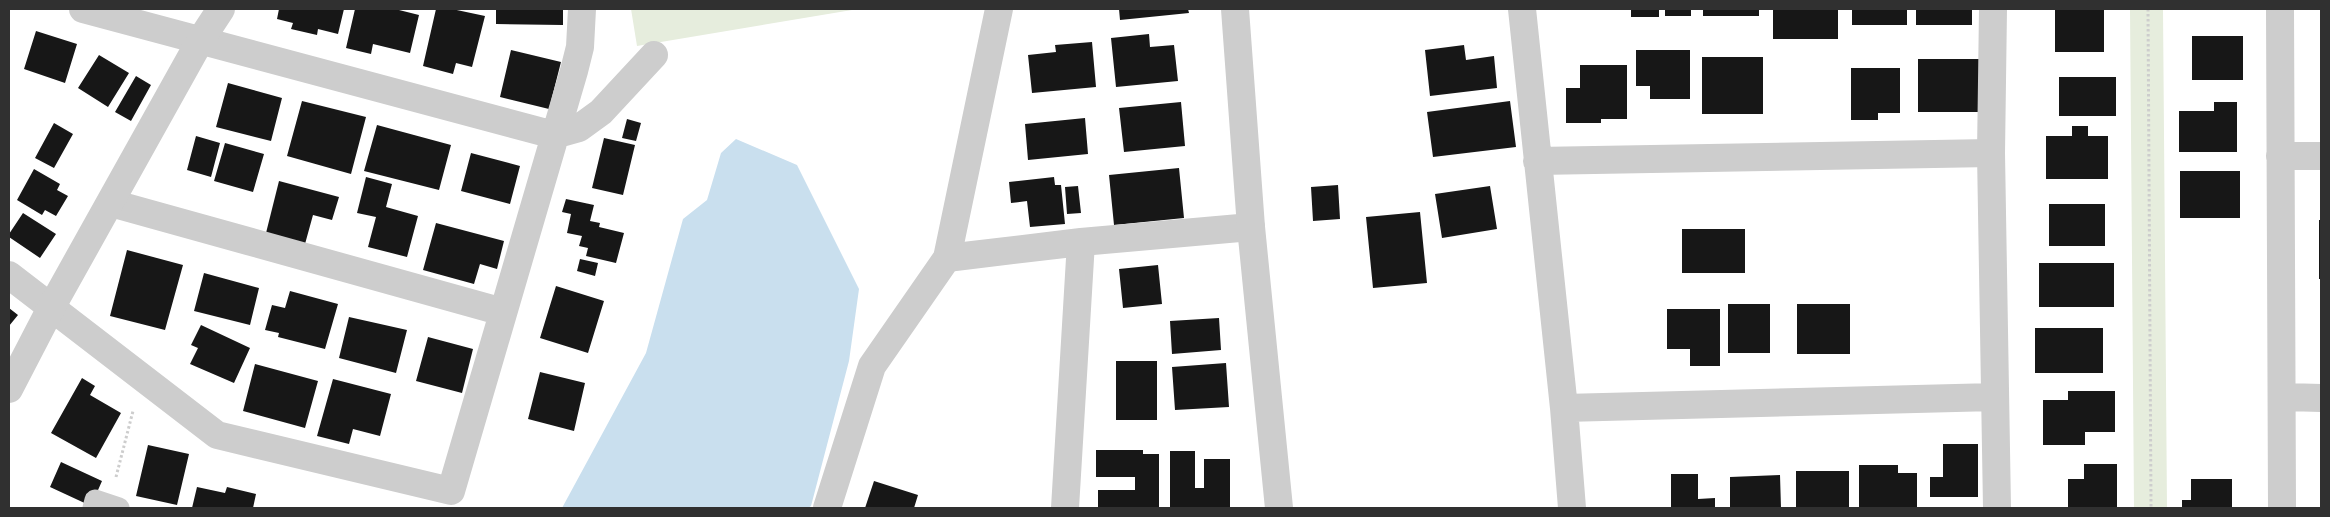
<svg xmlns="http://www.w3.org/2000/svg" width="2330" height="517" viewBox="0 0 2330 517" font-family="Figtree,sans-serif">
	<rect width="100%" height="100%" fill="#fff"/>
	<path fill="#e6eddd" d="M 631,9 L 858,9 L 637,46 Z
		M 2130,9 L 2163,9 L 2167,508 L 2134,508 Z"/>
	<path fill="#c9dfee" d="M 736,139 L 797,165 L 859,289 L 849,361 L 811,506 L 808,508 L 562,508 L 646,353 L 683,219 L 707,200 L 721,153 Z"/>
	<path fill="#171717" d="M 279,9 L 344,9 L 338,34 L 318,29 L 317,35 L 291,29 L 293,23 L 277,19 Z
		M 355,9 L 395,9 L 419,15 L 410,53 L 373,44 L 371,54 L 346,48 Z
		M 436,9 L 452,9 L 485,16 L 472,67 L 456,63 L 453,74 L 423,66 Z
		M 496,9 L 563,9 L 563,25 L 496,24 Z
		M 1119,9 L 1188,9 L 1189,13 L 1120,20 Z
		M 1631,9 L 1659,9 L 1659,17 L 1631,17 Z
		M 1665,9 L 1691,9 L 1691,16 L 1665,16 Z
		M 1703,9 L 1759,9 L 1759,16 L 1703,16 Z
		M 1773,9 L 1838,9 L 1838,39 L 1773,39 Z
		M 1852,9 L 1907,9 L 1907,25 L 1852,25 Z
		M 1916,9 L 1972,9 L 1972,25 L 1916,25 Z
		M 2055,9 L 2104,9 L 2104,52 L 2055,52 Z
		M 36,31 L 77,44 L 65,83 L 24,69 Z
		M 1149,34 L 1150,47 L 1174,45 L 1178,81 L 1116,87 L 1111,38 Z
		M 2192,36 L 2243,36 L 2243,80 L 2192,80 Z
		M 1092,42 L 1096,87 L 1032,93 L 1028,55 L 1056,52 L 1055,45 Z
		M 1464,45 L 1466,60 L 1494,56 L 1497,88 L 1430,96 L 1425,50 Z
		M 511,50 L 561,62 L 549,109 L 500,97 Z
		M 1636,50 L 1690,50 L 1690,99 L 1650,99 L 1650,86 L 1636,86 Z
		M 99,55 L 129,73 L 108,107 L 78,88 Z
		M 1702,57 L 1763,57 L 1763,114 L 1702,114 Z
		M 1918,59 L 1982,59 L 1982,112 L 1918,112 Z
		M 1580,65 L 1627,65 L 1627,119 L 1601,119 L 1601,123 L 1566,123 L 1566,88 L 1580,88 Z
		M 1851,68 L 1900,68 L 1900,113 L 1878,113 L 1878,120 L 1851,120 Z
		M 136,76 L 151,85 L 131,121 L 115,112 Z
		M 2059,77 L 2116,77 L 2116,116 L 2059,116 Z
		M 228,83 L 282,98 L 271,141 L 216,127 Z
		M 302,101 L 366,117 L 351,174 L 287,156 Z
		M 1510,101 L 1516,147 L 1433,157 L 1427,112 Z
		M 1181,102 L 1185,146 L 1124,152 L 1119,108 Z
		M 2214,102 L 2237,102 L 2237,152 L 2179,152 L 2179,111 L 2214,111 Z
		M 1085,118 L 1088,154 L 1028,160 L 1025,124 Z
		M 627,119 L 641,123 L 636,141 L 622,138 Z
		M 54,123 L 73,134 L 54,168 L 35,158 Z
		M 377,125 L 451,145 L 439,190 L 364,171 Z
		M 2072,126 L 2088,126 L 2088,136 L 2108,136 L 2108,179 L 2046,179 L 2046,136 L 2072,136 Z
		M 196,136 L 220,143 L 211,177 L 187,170 Z
		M 604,138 L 635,145 L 623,195 L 592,188 Z
		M 225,143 L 264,154 L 253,192 L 214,181 Z
		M 471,153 L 520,166 L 510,204 L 461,191 Z
		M 1179,168 L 1184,218 L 1114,225 L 1109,175 Z
		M 34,169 L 60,184 L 57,190 L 68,196 L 56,216 L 45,210 L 42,215 L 17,200 Z
		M 2180,171 L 2240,171 L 2240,218 L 2180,218 Z
		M 366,177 L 392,184 L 386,207 L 418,216 L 407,257 L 368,247 L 376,217 L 357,213 Z
		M 1054,177 L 1055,185 L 1061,185 L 1065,224 L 1030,227 L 1027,201 L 1011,203 L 1009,182 Z
		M 279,181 L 339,197 L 332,220 L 313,215 L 305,244 L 266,233 Z
		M 1338,185 L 1340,219 L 1313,221 L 1311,187 Z
		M 1078,186 L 1081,213 L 1067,214 L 1065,187 Z
		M 1490,186 L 1497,229 L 1442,238 L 1435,194 Z
		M 566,199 L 594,205 L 590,221 L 600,223 L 599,227 L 624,233 L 616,263 L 586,256 L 588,248 L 579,246 L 582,236 L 567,233 L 571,214 L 562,212 Z
		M 2049,204 L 2105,204 L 2105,246 L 2049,246 Z
		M 1420,212 L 1427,283 L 1373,288 L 1366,217 Z
		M 23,213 L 56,234 L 40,258 L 9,237 L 9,234 Z
		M 2319,220 L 2321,220 L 2321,279 L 2319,279 Z
		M 436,223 L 504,241 L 497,269 L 480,264 L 474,284 L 423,270 Z
		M 1682,229 L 1745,229 L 1745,273 L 1682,273 Z
		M 127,250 L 183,265 L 165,330 L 110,316 Z
		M 580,259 L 598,263 L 595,276 L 577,271 Z
		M 2039,263 L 2114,263 L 2114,307 L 2039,307 Z
		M 1158,265 L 1162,304 L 1123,308 L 1119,269 Z
		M 204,273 L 259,288 L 250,325 L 194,311 Z
		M 556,286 L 604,301 L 588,353 L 540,338 Z
		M 290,291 L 338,304 L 325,349 L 278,337 L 279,333 L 265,330 L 272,305 L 285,308 Z
		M 1728,304 L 1770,304 L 1770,353 L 1728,353 Z
		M 1797,304 L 1850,304 L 1850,354 L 1797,354 Z
		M 9,308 L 18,315 L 9,326 Z
		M 1667,309 L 1720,309 L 1720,366 L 1690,366 L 1690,349 L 1667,349 Z
		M 349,317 L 407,330 L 396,373 L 339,358 Z
		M 1219,318 L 1221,350 L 1172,354 L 1170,321 Z
		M 201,325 L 250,348 L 234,383 L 190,364 L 198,348 L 191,345 Z
		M 2035,328 L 2103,328 L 2103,373 L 2035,373 Z
		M 428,337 L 473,349 L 462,393 L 416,381 Z
		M 1116,361 L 1157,361 L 1157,420 L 1116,420 Z
		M 1226,363 L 1229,407 L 1175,410 L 1172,367 Z
		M 255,364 L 318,381 L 305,428 L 243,411 Z
		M 540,372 L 585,383 L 574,431 L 528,419 Z
		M 82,378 L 95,386 L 90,395 L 121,413 L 96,458 L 51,433 Z
		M 333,379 L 391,394 L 380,436 L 353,429 L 349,444 L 317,436 Z
		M 2068,391 L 2115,391 L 2115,432 L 2085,432 L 2085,445 L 2043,445 L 2043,400 L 2068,400 Z
		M 1943,444 L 1978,444 L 1978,497 L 1930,497 L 1930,477 L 1943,477 Z
		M 148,445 L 189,454 L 177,505 L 136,496 Z
		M 1096,450 L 1143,450 L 1143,454 L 1159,454 L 1159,508 L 1098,508 L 1098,490 L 1135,490 L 1135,477 L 1096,477 Z
		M 1170,451 L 1195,451 L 1195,488 L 1204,488 L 1204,459 L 1230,459 L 1230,508 L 1170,508 Z
		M 61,462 L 102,481 L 91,506 L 50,487 Z
		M 2084,464 L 2117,464 L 2117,508 L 2068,508 L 2068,479 L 2084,479 Z
		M 1859,465 L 1898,465 L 1898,473 L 1917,473 L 1917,508 L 1859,508 Z
		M 1796,471 L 1849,471 L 1849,508 L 1796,508 Z
		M 1671,474 L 1698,474 L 1698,499 L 1715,498 L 1715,508 L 1671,508 Z
		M 1780,475 L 1781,508 L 1730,508 L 1730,477 Z
		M 2191,479 L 2232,479 L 2232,508 L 2182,508 L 2182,500 L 2191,500 Z
		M 874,481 L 918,495 L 914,508 L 865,508 Z
		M 197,487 L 225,493 L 227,487 L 256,494 L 253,508 L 192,508 Z"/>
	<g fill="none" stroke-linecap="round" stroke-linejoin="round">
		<path stroke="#cdcdcd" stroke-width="3" stroke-dasharray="2.5 2.5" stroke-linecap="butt" d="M 2148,9 L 2151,508
			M 116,477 L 133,411"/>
		<path stroke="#cdcdcd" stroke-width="21" d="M 93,508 L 95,500 L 119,508"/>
		<path stroke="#cdcdcd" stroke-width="28" d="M 83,9 L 554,135 L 579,128 L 601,112 L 654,55
			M 1522,9 L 1564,408 L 1572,508
			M 1993,9 L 1991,153 L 1997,508
			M 2280,9 L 2282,508
			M 2280,156 L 2321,156
			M 1537,161 L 1991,153
			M 111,203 L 503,312
			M 947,258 L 1081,242 L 1251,227
			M 9,275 L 217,435 L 451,491 L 574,71 L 580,47 L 582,9
			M 2282,397 L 2321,398
			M 1564,408 L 1995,397
			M 827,508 L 872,366 L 947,258 L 999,9
			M 1065,508 L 1081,242"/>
		<path stroke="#cdcdcd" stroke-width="28" d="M 1235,9 L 1251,227 L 1279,508
			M 9,389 L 51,308 L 200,41 L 221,9"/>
	</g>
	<rect width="2330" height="517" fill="none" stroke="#303030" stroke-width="20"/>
</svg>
